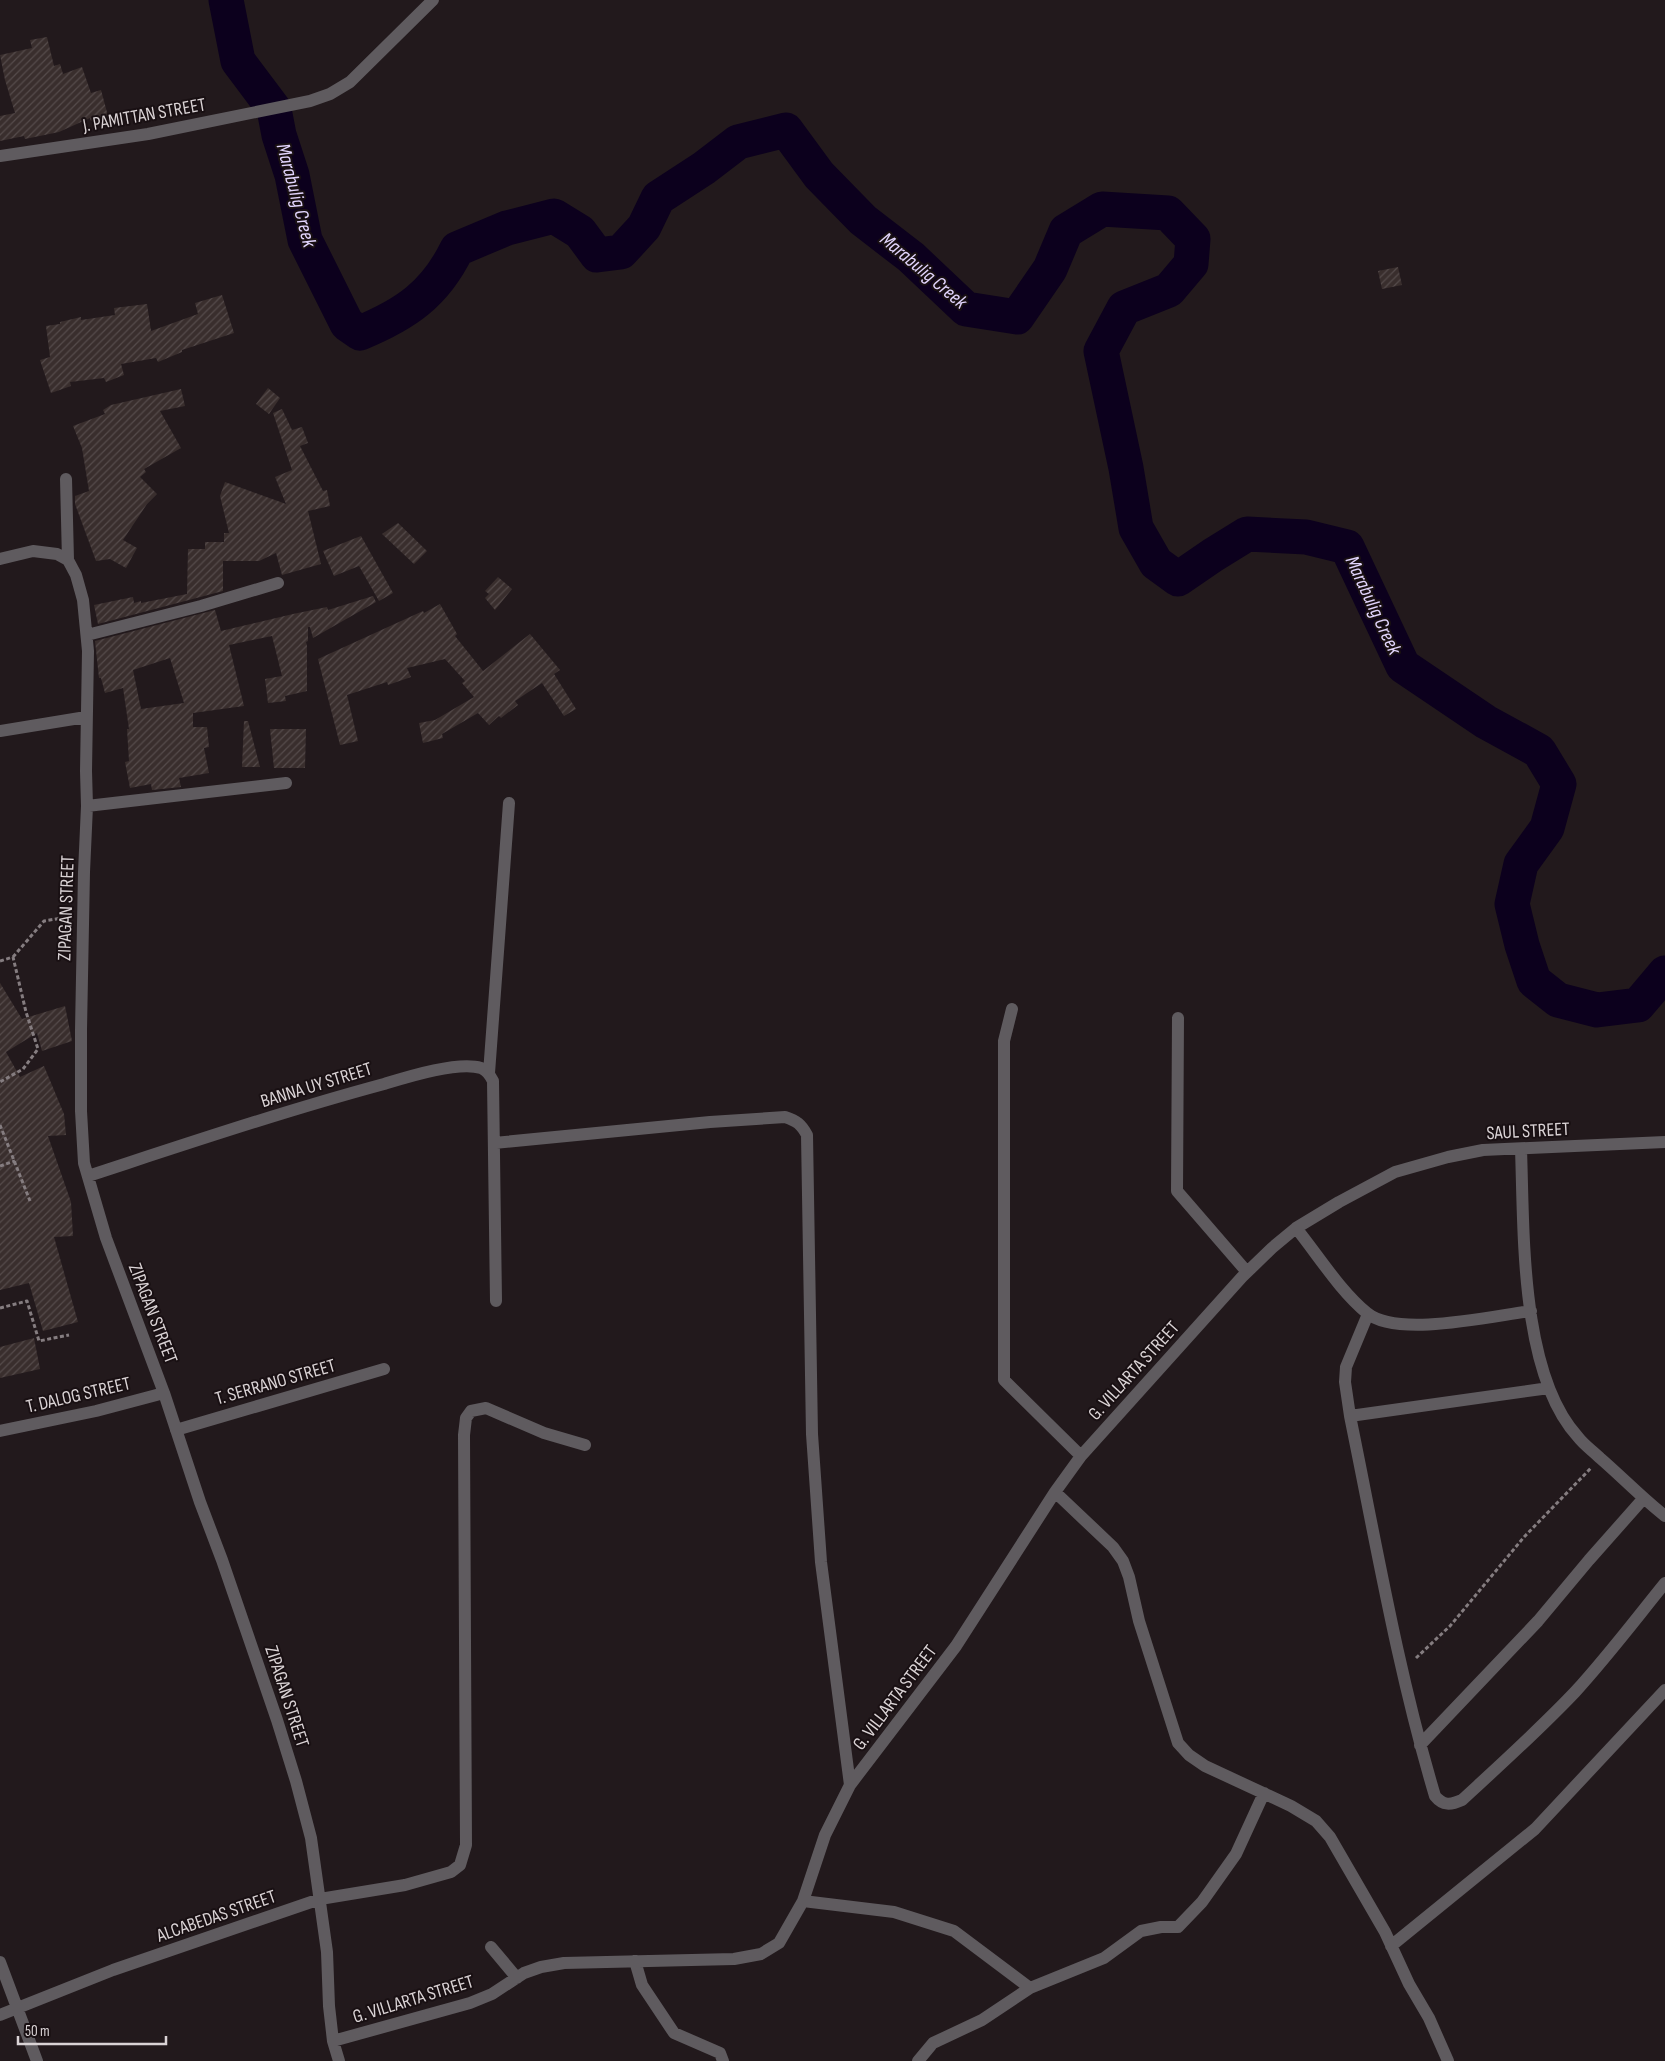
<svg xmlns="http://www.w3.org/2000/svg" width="1665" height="2061" viewBox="0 0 1665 2061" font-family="'Sofia Sans Condensed',sans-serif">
	<defs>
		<pattern id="building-hatch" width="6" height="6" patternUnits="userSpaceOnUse" patternTransform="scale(1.25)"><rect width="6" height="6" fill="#392e2d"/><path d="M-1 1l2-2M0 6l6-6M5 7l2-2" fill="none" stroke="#554b4b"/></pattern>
	</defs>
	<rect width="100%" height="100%" fill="#22191c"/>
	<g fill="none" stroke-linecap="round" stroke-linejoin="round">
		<path stroke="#0c001d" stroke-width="35" d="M 226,0 L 238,61 L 274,109 L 279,135 L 292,175 L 305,240 L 347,324 L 360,333 C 406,314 435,294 457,249 L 507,228 L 554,216 L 580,232 L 597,255 L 621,252 L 644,227 L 658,198 L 704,168 L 738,142 L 786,130 L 819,175 L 863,220 L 911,257 L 966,309 L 1017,317 L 1050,269 L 1066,231 L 1102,209 L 1168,213 L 1193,239 L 1191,264 L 1169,290 L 1124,308 L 1101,351 L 1126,468 L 1136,528 L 1156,563 L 1178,579 L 1213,555 L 1247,534 L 1306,537 L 1347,547 L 1403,666 L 1486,722 L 1539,751 L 1559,784 L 1547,828 L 1521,864 L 1512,904 L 1522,945 L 1534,981 L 1558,1000 L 1597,1010 L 1638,1005 L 1665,973"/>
	</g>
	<path fill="url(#building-hatch)" fill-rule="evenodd" d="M 47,37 L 54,66 L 60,64 L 63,74 L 82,67 L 91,93 L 101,90 L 108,116 L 91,121 L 90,118 L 59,132 L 25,139 L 24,136 L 0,141 L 0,116 L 15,113 L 5,80 L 0,55 L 32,48 L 30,40 Z
		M 1398,267 L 1402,285 L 1382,289 L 1378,271 Z
		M 222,295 L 234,333 L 182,350 L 182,352 L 158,362 L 156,358 L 121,364 L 124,375 L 106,382 L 104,378 L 70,382 L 71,386 L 51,393 L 40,360 L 50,357 L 46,326 L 60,324 L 60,322 L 81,317 L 81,320 L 115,315 L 114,308 L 147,304 L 151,331 L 198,314 L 195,303 Z
		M 268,388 L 280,398 L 269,414 L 256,404 Z
		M 181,389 L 185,406 L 160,411 L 181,448 L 144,469 L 146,472 L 140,477 L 157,494 L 147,504 L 123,540 L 137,548 L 126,568 L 110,559 L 96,561 L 75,504 L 75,496 L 89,491 L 82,448 L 73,426 L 105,414 L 103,410 L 111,405 Z
		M 282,409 L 292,430 L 302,427 L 308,443 L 300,446 L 323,491 L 327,490 L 330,506 L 308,511 L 321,564 L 282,575 L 276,553 L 259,561 L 223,561 L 223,591 L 98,624 L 94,605 L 133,597 L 134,603 L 141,601 L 141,603 L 187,594 L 188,549 L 205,549 L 205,542 L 224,542 L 224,533 L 229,533 L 220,496 L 225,482 L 286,504 L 275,477 L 292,470 L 273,413 Z
		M 398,523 L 427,551 L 414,564 L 382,534 Z
		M 361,536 L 393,593 L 379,601 L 359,566 L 334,576 L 323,551 Z
		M 498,577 L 512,589 L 495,610 L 485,598 L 489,594 L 485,591 Z
		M 373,596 L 376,602 L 313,638 L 310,627 L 308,627 L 308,641 L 306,642 L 307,646 L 307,691 L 285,696 L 286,701 L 268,703 L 265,679 L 282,676 L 272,636 L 229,645 L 244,706 L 193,713 L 193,727 L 207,727 L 209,747 L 204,748 L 209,773 L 179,778 L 181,787 L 152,790 L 151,784 L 130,788 L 125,762 L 129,761 L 127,729 L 129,729 L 123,688 L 105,693 L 101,678 L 99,678 L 95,641 L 215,610 L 221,631 L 293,614 L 327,607 L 328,610 ZM 170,658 L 184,703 L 141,709 L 133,670 Z
		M 440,604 L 457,634 L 455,636 L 483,671 L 530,634 L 560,670 L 554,674 L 576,709 L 564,716 L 542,683 L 515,701 L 518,705 L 501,718 L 499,716 L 489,725 L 478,713 L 442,734 L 443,738 L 423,743 L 419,723 L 435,720 L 474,697 L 462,683 L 465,681 L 445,659 L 407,668 L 411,677 L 388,685 L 387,682 L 347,695 L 358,741 L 340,745 L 318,659 L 423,611 L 424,613 Z
		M 244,721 L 248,721 L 260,767 L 242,767 Z
		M 270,729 L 306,729 L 305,768 L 274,768 Z
		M 0,983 L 22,1019 L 65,1006 L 72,1041 L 42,1051 L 37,1033 L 6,1052 L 20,1077 L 44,1066 L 64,1114 L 66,1135 L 48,1136 L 71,1202 L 73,1236 L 54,1237 L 78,1322 L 43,1331 L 29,1283 L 0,1290 Z
		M 34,1338 L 40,1369 L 0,1378 L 0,1347 Z"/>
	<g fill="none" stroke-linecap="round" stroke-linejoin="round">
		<path stroke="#857d80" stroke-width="3" stroke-dasharray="4 2.5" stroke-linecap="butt" d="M 13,957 L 44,921 L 68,917
			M 0,961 L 13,957 L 26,1012 L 38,1049 L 23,1069 L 0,1082
			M 0,1125 L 30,1201
			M 0,1166 L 15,1161
			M 0,1308 L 27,1301 L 39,1341 L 69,1335
			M 1416,1658 L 1450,1626 L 1524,1537 L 1591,1468"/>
		<path stroke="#5f5b5f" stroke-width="12" d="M 0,156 L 148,134 L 310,101 L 330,94 L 350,82 L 433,0
			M 66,479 L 68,560
			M 0,559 L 33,551 L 57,554 L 68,560 L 76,575 L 83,600 L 88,651 L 86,771 L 87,806 L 84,872 L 81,1030 L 81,1111 L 84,1163 L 106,1238 L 164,1393 L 200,1502 L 222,1560 L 277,1720 L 296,1781 L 311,1838 L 327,1952 L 329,2006 L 333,2041 L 339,2061
			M 87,635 L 201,606 L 278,583
			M 0,731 L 86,717
			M 87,806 L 286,783
			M 1012,1009 L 1004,1041 L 1004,1380 L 1081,1456
			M 1178,1018 L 1177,1191 L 1247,1272
			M 489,1073 L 509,803
			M 494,1143 L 710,1122 L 785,1117 C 797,1121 801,1124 807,1135 L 812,1434 L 821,1562 L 850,1785
			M 1521,1149 C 1524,1232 1520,1374 1578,1437 C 1584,1445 1593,1451 1600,1458 C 1622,1477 1642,1498 1665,1516
			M 88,1176 C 186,1144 284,1111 384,1084 C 407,1077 458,1061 481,1068 C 487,1070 490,1075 493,1081 L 496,1301
			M 1296,1228 C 1318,1255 1340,1291 1367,1313 C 1397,1338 1492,1316 1531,1311
			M 1368,1314 L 1346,1367 L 1345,1382 L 1350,1416 C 1376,1543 1398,1672 1435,1796 C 1443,1806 1451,1805 1462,1800 C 1500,1765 1539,1730 1575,1692 C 1607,1657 1635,1620 1665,1583
			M 1350,1416 L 1549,1388
			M 176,1430 L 384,1369
			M 0,1431 L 96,1411 L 164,1393
			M 1055,1492 L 1113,1547 L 1123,1561 L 1129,1577 L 1139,1621 L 1178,1743 L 1189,1755 L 1205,1766 L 1291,1806 L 1316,1821 L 1330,1837 L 1385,1932 L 1409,1984 L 1429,2018 L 1448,2061
			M 1420,1745 L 1538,1621 L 1589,1560 L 1643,1499
			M 803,1901 L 894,1912 L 954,1931 L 1030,1988
			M 1391,1946 L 1535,1829 L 1665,1690
			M 491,1947 L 517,1978
			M 635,1961 L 642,1985 L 674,2033 L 720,2053 L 723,2061
			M 0,1962 L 37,2061
			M 0,2015 L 113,1970 L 320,1899 L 405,1885 L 451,1872 L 460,1865 L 466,1845 L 464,1435 L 466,1418 L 471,1411 L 486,1408 L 544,1433 L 585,1445
			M 333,2041 L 470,2003 L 492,1994 L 524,1973 L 541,1967 L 564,1963 L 734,1959 L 761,1954 L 779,1943 L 803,1901 L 825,1835 L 850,1785 L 956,1646 L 1055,1492 L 1081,1456 L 1242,1277 L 1272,1248 L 1296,1228 L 1339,1202 L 1395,1172 L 1448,1157 L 1483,1150 L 1665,1142
			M 918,2061 L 933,2043 L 982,2020 L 1030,1988 L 1104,1958 L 1141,1931 L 1161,1927 L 1178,1927 L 1202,1902 L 1236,1854 L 1264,1793"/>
	</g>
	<g text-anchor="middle" stroke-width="4" stroke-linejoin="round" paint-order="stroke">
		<g font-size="19" fill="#dad3d5" stroke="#191013">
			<text transform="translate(144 114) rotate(-10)" y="7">J. PAMITTAN STREET</text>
			<text transform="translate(65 908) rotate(-88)" y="7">ZIPAGAN STREET</text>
			<text transform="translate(316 1084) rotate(-17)" y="7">BANNA UY STREET</text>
			<text transform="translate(1528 1130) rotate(-3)" y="7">SAUL STREET</text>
			<text transform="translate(154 1313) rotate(69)" y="7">ZIPAGAN STREET</text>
			<text transform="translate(1133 1370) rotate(-48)" y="7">G. VILLARTA STREET</text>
			<text transform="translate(275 1381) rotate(-16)" y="7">T. SERRANO STREET</text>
			<text transform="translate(78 1394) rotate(-13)" y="7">T. DALOG STREET</text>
			<text transform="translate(288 1696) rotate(72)" y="7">ZIPAGAN STREET</text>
			<text transform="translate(894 1697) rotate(-53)" y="7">G. VILLARTA STREET</text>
			<text transform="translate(216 1915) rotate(-19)" y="7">ALCABEDAS STREET</text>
			<text transform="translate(413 1998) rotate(-17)" y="7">G. VILLARTA STREET</text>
		</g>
		<g font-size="20" font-style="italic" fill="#e2d5fd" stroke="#191013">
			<text transform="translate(297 195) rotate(75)" y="7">Marabulig Creek</text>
			<text transform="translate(924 270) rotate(40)" y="7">Marabulig Creek</text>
			<text transform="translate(1374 605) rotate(65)" y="7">Marabulig Creek</text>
		</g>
	</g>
	<path d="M18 2036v8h148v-8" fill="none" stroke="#dad3d5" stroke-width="2.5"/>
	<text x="25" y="2036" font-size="15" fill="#dad3d5" stroke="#191013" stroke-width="4" paint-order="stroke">50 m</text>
</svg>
